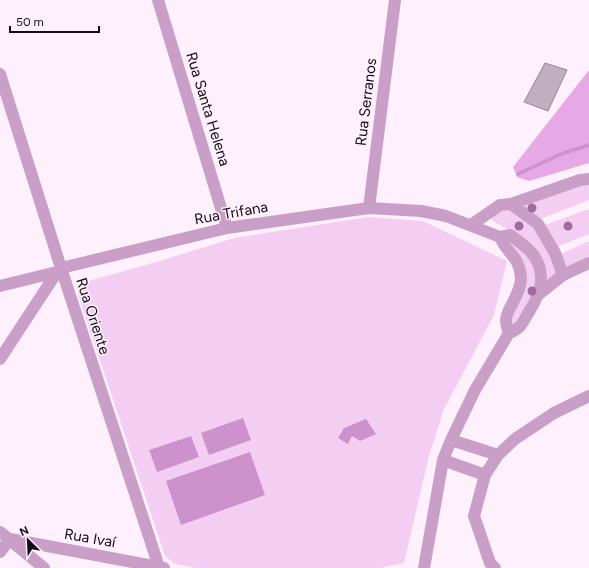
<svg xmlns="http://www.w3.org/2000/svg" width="589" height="568" viewBox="0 0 589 568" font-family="Figtree,sans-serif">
	<rect width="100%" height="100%" fill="#fff0fe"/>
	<path fill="#f4cef2" d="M 580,183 L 589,184 L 589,200 L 538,220 L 518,205 Z
		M 511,209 L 534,228 L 546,245 L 557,274 L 546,284 L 511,231 L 491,220 L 498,211 Z
		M 589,209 L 589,234 L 555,248 L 542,226 Z
		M 368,217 L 423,221 L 507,261 L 494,315 L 444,409 L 429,456 L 404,563 L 380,568 L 196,568 L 175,564 L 165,556 L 78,294 L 81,283 L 153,263 L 234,238 Z
		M 509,238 L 524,250 L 535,266 L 536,293 L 511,329 L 509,320 L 524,288 L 506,242 Z
		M 589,241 L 589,258 L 563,270 L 558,255 Z"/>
	<path fill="#e6a9e5" d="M 589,70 L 589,163 L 529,181 L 517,177 L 513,167 Z"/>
	<path fill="#cd92cc" d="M 243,418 L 251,440 L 209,455 L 201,433 Z
		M 366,419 L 376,434 L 360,441 L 352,436 L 348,444 L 338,438 L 344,428 Z
		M 191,436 L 199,457 L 157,472 L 149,450 Z
		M 250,452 L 265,495 L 181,525 L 166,481 Z"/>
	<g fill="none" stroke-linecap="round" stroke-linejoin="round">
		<path stroke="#cd92cc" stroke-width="3.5" d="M 518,174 L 561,154 L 589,145"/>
	</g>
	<path fill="#c0afbf" stroke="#968696" d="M 545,63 L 567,70 L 548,111 L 524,102 Z"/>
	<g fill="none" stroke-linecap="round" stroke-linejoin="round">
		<path stroke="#c99fc8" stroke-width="12" d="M 158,0 L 227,228
			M 0,74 L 61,268 L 159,567
			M 511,204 L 538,224 L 555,253 L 563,275
			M 369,208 L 395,0
			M 471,225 L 500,205 L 511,204 L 580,180 L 589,179
			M 500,237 C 506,253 519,255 521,277 C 522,293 505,311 506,321 C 506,325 508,330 509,333
			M 0,286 L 57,272 L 61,268 L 227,228 L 369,208 L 421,211 L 446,216 L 500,237 L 510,235 C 517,240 525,246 531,252 C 548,272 541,293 529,312 C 522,323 522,328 509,333 L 475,390 L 451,440 L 443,460 L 424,568
			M 539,294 L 563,275 L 589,263
			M 0,359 L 57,272
			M 451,440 L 498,455
			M 443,460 L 485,475
			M 0,532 L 44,568
			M 0,552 L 10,539 L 164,568
			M 495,568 L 490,563 L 474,516 L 485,475 L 498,455 L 515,439 L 554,413 L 589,396"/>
	</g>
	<g fill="#9e6d9e">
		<circle cx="532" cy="208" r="4.5"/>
		<circle cx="519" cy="226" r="4.5"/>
		<circle cx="568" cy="226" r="4.5"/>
		<circle cx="532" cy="291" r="4.5"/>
	</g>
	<g text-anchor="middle" stroke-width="3" stroke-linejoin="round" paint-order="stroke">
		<g font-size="15" fill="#130d13" stroke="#fff0fe">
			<text transform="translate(366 102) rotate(-83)" y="5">Rua Serranos</text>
			<text transform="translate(208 109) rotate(73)" y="5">Rua Santa Helena</text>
			<text transform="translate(231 213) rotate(-10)" y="5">Rua Trifana</text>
			<text transform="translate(93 316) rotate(72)" y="5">Rua Oriente</text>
			<text transform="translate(90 538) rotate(10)" y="5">Rua Ivaí</text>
		</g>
	</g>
	<g transform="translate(28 540) rotate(336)" stroke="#fff0fe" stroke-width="3" paint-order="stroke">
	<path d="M0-3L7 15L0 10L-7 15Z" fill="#130d13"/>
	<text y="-6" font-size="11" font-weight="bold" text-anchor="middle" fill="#130d13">N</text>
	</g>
	<path d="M10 26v6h89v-6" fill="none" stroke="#130d13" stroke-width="2"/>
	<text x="16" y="26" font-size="12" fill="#130d13" stroke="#fff0fe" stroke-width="3" paint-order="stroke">50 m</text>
</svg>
